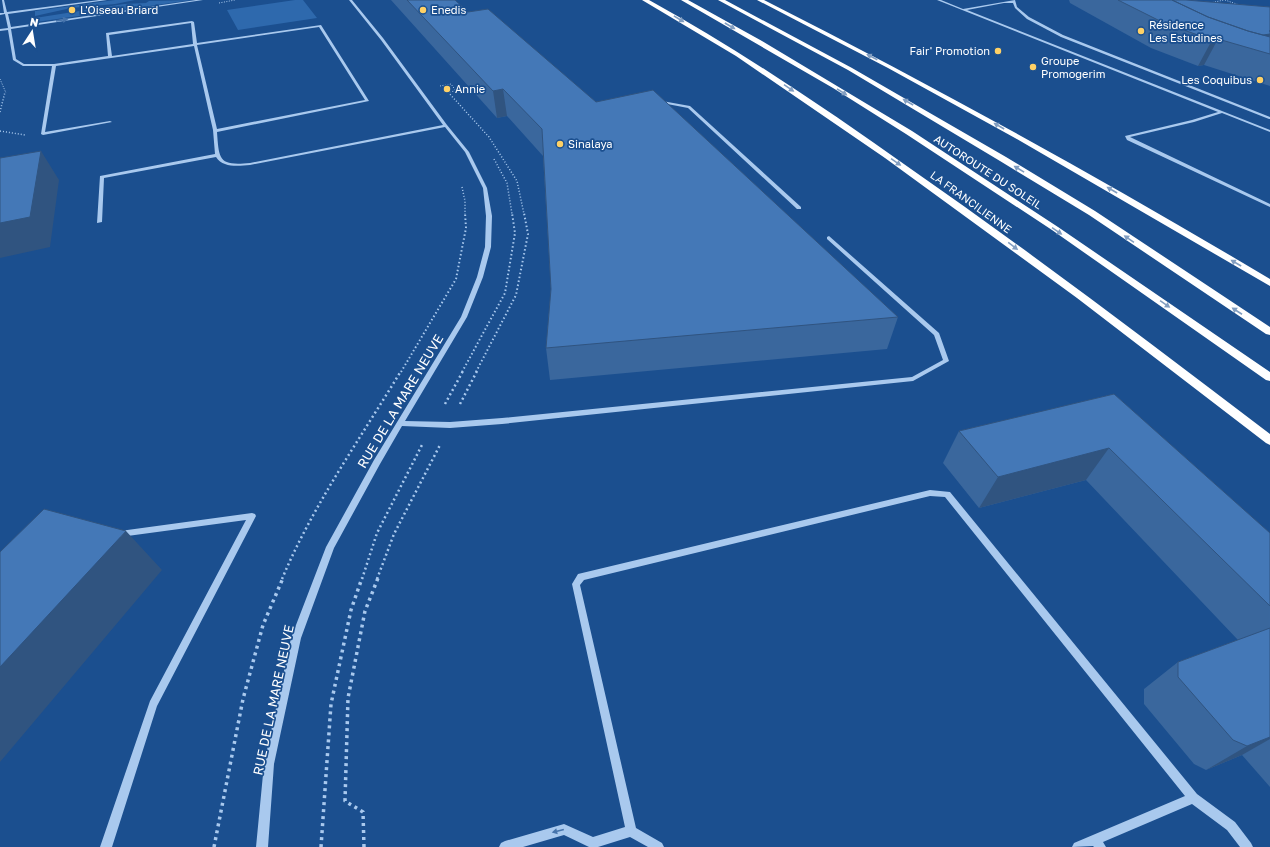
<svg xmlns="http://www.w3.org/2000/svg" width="1270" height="847" viewBox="0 0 1270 847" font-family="'Golos Text',sans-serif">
	<rect width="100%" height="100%" fill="#1b4f8f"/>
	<path fill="#2e69ad" d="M 115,0 L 135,0 L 115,4 L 71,8 L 35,16 L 35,11 Z
		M 192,0 L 36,22 L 35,18 L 124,4 L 146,3 L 149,1 Z
		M 295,0 L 303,0 L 317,18 L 238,30 L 227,10 Z"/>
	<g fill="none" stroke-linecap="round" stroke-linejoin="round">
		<path stroke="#a9c9ee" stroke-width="1" stroke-dasharray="1 1.5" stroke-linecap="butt" d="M 1225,0 L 1242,6
			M 219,3 L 235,0
			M 1210,3 L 1224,0
			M 0,79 L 6,93
			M 440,86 L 451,84 L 456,91 L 448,92 L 449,93"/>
		<path stroke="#a9c9ee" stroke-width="1.5" stroke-dasharray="1 2" stroke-linecap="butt" d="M 448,92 L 489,137 L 517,181 L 524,214
			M 0,112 L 5,92
			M 0,131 L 25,135
			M 494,159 L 507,183 L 512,214
			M 462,187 L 465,201 L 465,214"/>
		<path stroke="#a9c9ee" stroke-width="2" stroke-dasharray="1.5 2.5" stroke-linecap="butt" d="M 401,372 L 456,279 L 466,228 L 465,213
			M 462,372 L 505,293 L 515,233 L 512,213
			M 476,372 L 516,295 L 528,234 L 524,213"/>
		<path stroke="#a9c9ee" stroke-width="2.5" stroke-dasharray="2 3" stroke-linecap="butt" d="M 445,404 L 463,371
			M 460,404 L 477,371
			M 282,579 C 313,505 360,439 401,371
			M 362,579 L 377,533 L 423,443
			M 377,579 L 394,534 L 440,445"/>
		<path stroke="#a9c9ee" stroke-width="3.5" stroke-dasharray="3 4" stroke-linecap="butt" d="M 214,847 L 243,699 L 263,625 L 283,578
			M 321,847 L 331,704 L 351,610 L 362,578
			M 364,847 L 363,812 L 345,801 L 348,698 L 365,611 L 378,578"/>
		<path fill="#a9c9ee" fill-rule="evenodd" d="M 2,0 L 4,0 L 7,12 L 99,0 L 107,0 L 8,14 L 11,27 L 196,0 L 203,0 L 11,29 L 16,59 L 24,64 L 54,64 L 108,56 L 106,33 L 192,21 L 194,22 L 197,43 L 321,25 L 369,101 L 217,132 C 219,160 219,166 250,163 L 443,125 L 381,40 L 349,0 L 352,0 L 383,38 L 447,125 L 469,152 L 487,188 L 492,216 L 491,247 L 483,277 L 467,317 L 405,421 L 450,422 L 502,418 L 912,377 L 943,360 L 934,335 L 827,239 L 827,237 L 829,236 L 939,333 L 949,361 L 913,381 L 502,424 L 450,428 L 402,426 L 380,464 L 334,548 L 301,638 L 274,764 L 268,847 L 256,847 L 264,764 L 291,638 L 326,547 L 374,460 L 461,317 L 477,277 L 485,247 L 486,216 L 483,188 L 465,152 L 445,127 L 250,165 C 238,166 223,168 216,157 L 104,178 L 102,222 L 97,223 L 100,176 L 215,154 L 213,130 L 210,117 L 194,46 L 56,66 L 45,132 L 110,121 L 112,122 L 43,135 L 41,134 L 52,66 L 23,66 L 13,60 L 8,30 L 0,31 L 0,29 L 8,28 L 5,14 L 0,15 L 0,13 L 4,13 ZM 191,23 L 193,44 L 112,56 L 109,35 ZM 319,27 L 365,100 L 217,129 L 197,45 Z
			M 937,0 L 941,0 L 963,9 L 1015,0 L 1017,7 L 1029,17 L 1063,35 L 1270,117 L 1270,119 L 1269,119 L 1061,37 L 1027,19 L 1015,8 L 1013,3 L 1004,3 L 967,10 L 1270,130 L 1270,132 L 1222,113 L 1194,122 L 1130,137 L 1270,204 L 1270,207 L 1127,140 L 1125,136 L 1192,120 L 1218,112 Z
			M 662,101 L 690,106 L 801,207 L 801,209 L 797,209 L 688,108 L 662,103 Z
			M 930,490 L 950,492 L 1197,794 L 1235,822 L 1251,843 L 1253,847 L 1240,847 L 1227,830 L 1192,804 L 1103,842 L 1106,847 L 1094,847 L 1093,846 L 1072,847 L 1074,843 L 1185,796 L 945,497 L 930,496 L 584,580 L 580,585 L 636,828 L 662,843 L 664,847 L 648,847 L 630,837 L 598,847 L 589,847 L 564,835 L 523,847 L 499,847 L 501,843 L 505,841 L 564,824 L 593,837 L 625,827 L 572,584 L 578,574 Z
			M 252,513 L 255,514 L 256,516 L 157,706 L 112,847 L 100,847 L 150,701 L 246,520 L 120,537 L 117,536 L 116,534 L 117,532 L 120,531 Z"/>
		<path fill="#fff" fill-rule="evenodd" d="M 642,0 L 649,0 C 740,50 826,109 911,169 C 1033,254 1152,344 1270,434 L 1270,445 L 1266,443 L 1077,298 L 885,158 L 736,56 Z
			M 681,0 L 688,0 L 762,41 L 912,131 L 1058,227 L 1270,372 L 1270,381 L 1266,380 L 1052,230 L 906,134 L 833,88 Z
			M 718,0 L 725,0 L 852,68 L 1006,157 L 1095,211 L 1270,327 L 1270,335 L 1266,334 L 1089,215 L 1000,161 L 848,70 Z
			M 757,0 L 764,0 C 936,87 1104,180 1270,279 L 1270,286 L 1015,138 L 888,68 Z"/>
	</g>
	<path fill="#3a679d" d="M 391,0 L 455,0 L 468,12 L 596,102 L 898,317 L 887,349 L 550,380 L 546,348 L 551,289 L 543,156 L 507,116 L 497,118 Z
		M 1069,0 L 1187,0 L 1270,7 L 1270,86 L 1204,65 L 1198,66 L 1151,48 L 1070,3 Z
		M 1114,394 L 1270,533 L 1270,787 L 1242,755 L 1206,770 L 1194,764 L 1144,704 L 1144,689 L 1178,662 L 1238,640 L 1086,480 L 979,508 L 943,463 L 959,431 Z"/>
	<path fill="#305480" d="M 1270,31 L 1270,36 L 1261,52 L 1258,36 Z
		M 1218,39 L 1204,65 L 1198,66 L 1212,40 Z
		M 503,89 L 507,116 L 497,118 L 493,91 Z
		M 41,151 L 59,180 L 50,247 L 0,258 L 0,223 Z
		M 1109,448 L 1086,480 L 979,508 L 998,477 Z
		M 126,531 L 162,570 L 0,762 L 0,667 Z
		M 1270,737 L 1270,739 L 1242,755 L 1206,770 L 1247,746 Z"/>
	<path fill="#4478b7" stroke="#305480" d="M 407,0 L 455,0 L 468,12 L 488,9 L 596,102 L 653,90 L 898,317 L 546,348 L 551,289 L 542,129 L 503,89 L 493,91 Z
		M 1118,0 L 1172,0 L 1208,17 L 1248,31 L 1270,37 L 1270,54 L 1218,39 L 1212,40 L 1164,23 Z
		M 1172,0 L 1186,0 L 1270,7 L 1270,31 L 1269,31 L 1270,31 L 1270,34 L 1263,35 L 1248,31 L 1208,17 Z
		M 41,151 L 30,217 L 0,223 L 0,158 Z
		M 1114,394 L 1270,533 L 1270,606 L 1109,448 L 998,477 L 959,431 Z
		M 44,509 L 126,531 L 0,667 L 0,552 Z
		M 1270,628 L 1270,737 L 1247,746 L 1233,740 L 1178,677 L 1178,662 Z"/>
	<defs><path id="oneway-solid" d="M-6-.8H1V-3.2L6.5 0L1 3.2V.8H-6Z"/></defs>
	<g fill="#829ec1">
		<use href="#oneway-solid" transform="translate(679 19) rotate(31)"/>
		<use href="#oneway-solid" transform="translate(730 26) rotate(30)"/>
		<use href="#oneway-solid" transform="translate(872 57) rotate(-153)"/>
		<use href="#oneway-solid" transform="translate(789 88) rotate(34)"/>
		<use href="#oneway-solid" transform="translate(842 92) rotate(32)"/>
		<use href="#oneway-solid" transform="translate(908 102) rotate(-150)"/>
		<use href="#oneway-solid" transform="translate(999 126) rotate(-150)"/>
		<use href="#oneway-solid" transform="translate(896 162) rotate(35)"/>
		<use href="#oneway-solid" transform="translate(1019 169) rotate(-149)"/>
		<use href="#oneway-solid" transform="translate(1112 190) rotate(-150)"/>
		<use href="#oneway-solid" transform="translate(1057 231) rotate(34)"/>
		<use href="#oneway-solid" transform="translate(1129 239) rotate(-146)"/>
		<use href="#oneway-solid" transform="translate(1013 246) rotate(37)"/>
		<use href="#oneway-solid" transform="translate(1236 263) rotate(-150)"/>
		<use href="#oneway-solid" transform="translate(1165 304) rotate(35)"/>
		<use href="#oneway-solid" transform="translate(1237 311) rotate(-147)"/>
	</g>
	<g fill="#4674ac">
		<use href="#oneway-solid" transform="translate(62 20) rotate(-8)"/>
		<use href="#oneway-solid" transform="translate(558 831) rotate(166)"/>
	</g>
	<g fill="#ffd166" stroke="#1b4f8f" stroke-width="1.5">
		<circle cx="72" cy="10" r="4"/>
		<circle cx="423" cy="10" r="4"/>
		<circle cx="1141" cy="31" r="4"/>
		<circle cx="998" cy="51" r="4"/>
		<circle cx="1033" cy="67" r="4"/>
		<circle cx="1260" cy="80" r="4"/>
		<circle cx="447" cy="89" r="4"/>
		<circle cx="560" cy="144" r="4"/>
	</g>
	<g text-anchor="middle" stroke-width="3.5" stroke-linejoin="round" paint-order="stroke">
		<g font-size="11" fill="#fff" stroke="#1b4f8f" text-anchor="start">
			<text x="80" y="14">L'Oiseau Briard</text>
			<text x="431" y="14">Enedis</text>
			<text x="1149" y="29">Résidence<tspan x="1149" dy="13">Les Estudines</tspan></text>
			<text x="990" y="55" text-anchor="end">Fair' Promotion</text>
			<text x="1041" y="65">Groupe<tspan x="1041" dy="13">Promogerim</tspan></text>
			<text x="1252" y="84" text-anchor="end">Les Coquibus</text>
			<text x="455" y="93">Annie</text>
			<text x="568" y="148">Sinalaya</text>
		</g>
		<g font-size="11" fill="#fff" stroke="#1b4f8f">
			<text transform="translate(988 172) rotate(33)" y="4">AUTOROUTE DU SOLEIL</text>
			<text transform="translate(971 202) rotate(36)" y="4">LA FRANCILIENNE</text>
		</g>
		<g font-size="13" fill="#fff" stroke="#1b4f8f">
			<text transform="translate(400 401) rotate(-59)" y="5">RUE DE LA MARE NEUVE</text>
			<text transform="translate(273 700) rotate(-78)" y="5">RUE DE LA MARE NEUVE</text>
		</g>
	</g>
	<g transform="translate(32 32) rotate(12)" stroke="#1b4f8f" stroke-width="3" paint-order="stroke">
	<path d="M0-3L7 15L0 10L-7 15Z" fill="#ffffff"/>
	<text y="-6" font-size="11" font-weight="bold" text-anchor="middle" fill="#ffffff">N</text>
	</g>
</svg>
